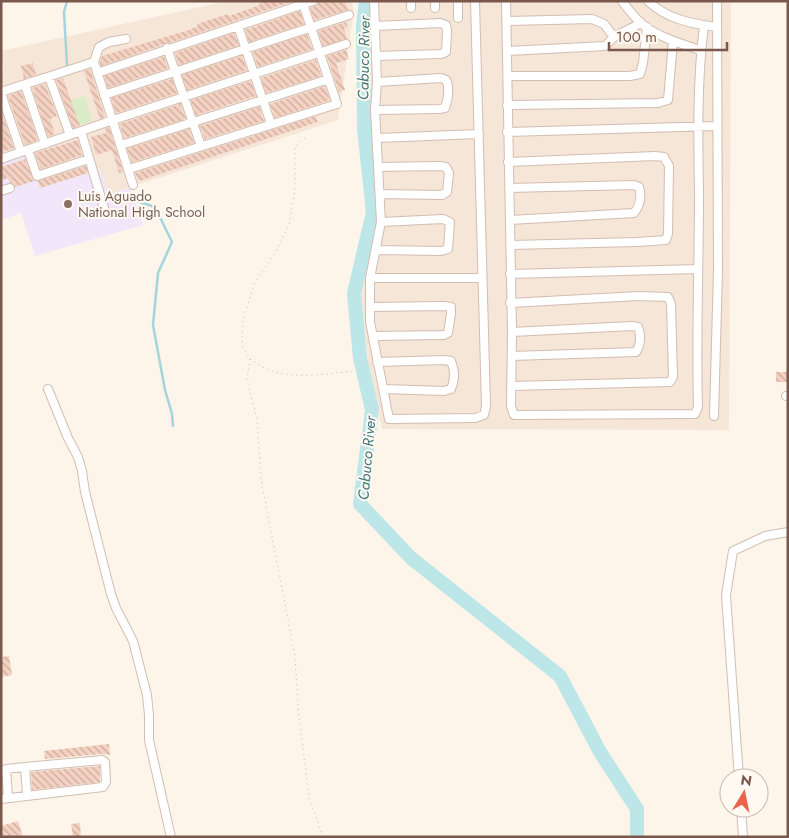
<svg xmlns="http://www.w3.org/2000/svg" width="789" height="838" viewBox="0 0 789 838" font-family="Jost,sans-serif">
	<defs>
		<pattern id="building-back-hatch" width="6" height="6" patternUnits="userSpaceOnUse" patternTransform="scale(1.25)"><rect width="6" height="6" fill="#f4d1c1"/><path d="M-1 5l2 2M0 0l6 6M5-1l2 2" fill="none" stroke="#cbac9f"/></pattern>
	</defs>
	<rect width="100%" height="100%" fill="#fdf4ea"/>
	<path fill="#f5e6d8" d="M 227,1 L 351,1 L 354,10 L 338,120 L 109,194 L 100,169 L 40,188 L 30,153 L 1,161 L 1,70 L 4,69 L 1,61 L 1,51 Z
		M 372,1 L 731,1 L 729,430 L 382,429 L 368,363 L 361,294 L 364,266 L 378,209 L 368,114 Z"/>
	<path fill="#f1e6fa" d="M 28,154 L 40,188 L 100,169 L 109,194 L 130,188 L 143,225 L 35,256 L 21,213 L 1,220 L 1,162 Z"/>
	<path fill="#d9ecc7" d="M 85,96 L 92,121 L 78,125 L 71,100 Z"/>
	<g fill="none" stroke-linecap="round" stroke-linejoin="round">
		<path stroke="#a3d6da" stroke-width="2.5" d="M 67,1 L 64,12 L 67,65
			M 121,196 L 155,207 L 172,242 L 158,273 L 153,325 L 165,390 L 172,414 L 173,426"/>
		<path stroke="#bde6e8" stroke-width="14" d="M 366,1 L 363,25 L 364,129 L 373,212 L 354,293 L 360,358 L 372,410 L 360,504 L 411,558 L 560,676 L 600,752 L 637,809 L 637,837"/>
	</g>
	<path fill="url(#building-back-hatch)" d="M 265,1 L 294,1 L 169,43 L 166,43 L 162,45 L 101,66 L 100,62 L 102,56 L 189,30 L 198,26 L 197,24 L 228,14 L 229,16 L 260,5 L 259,3 Z
		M 319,1 L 345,1 L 348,10 L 314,20 L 310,8 L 317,5 Z
		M 300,11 L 304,24 L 249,42 L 245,30 Z
		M 346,22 L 348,27 L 344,28 L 347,39 L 323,46 L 318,31 Z
		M 234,33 L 239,45 L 179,65 L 175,53 Z
		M 307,34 L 312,49 L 258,67 L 253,52 Z
		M 346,50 L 349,59 L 336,63 L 345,90 L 339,92 L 327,56 Z
		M 242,56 L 247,70 L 187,90 L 182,75 Z
		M 164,57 L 168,68 L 108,88 L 104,76 Z
		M 316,60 L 321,76 L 266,93 L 261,78 Z
		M 33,63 L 36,75 L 24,79 L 21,66 Z
		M 90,69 L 105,117 L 100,119 L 84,71 Z
		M 63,78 L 80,126 L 73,128 L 56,80 Z
		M 172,79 L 177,93 L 116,113 L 111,98 Z
		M 251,81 L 256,96 L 196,115 L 191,100 Z
		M 45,84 L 57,116 L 50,119 L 55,134 L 48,137 L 32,88 Z
		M 325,86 L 330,100 L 275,118 L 270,104 Z
		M 21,91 L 38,140 L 25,145 L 8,96 Z
		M 180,104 L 186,119 L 124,138 L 120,124 Z
		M 259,107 L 264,121 L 205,139 L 200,126 Z
		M 1,111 L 14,148 L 1,152 Z
		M 316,116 L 318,122 L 139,181 L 135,173 Z
		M 109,127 L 123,172 L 119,173 L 112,150 L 96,155 L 91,137 L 106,133 L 105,129 Z
		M 189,129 L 194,143 L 132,162 L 127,149 Z
		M 78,140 L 82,155 L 41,169 L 35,153 Z
		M 25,159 L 34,181 L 15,187 L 13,184 L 10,183 L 8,178 L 1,181 L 1,167 Z
		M 86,166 L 88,173 L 40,188 L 38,181 Z
		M 776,372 L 788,372 L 788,382 L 776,382 Z
		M 9,656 L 12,675 L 1,677 L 1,657 Z
		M 109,744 L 110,755 L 101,754 L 45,759 L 44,751 Z
		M 100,766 L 100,782 L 32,790 L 31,772 Z
		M 18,821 L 23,837 L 1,837 L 1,826 Z
		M 80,823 L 81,837 L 73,837 L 71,824 Z"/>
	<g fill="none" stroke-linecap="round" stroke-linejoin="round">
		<defs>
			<path id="minor" d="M 374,1 L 377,82 L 375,110 L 381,222 L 370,278 L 370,322 L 389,419 L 475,418 L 484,415 L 486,406 L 475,1
				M 458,1 L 458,18
				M 506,1 L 512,332 L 511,406 L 514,415 L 695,414 L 698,407 C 696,336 699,265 699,193 C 698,137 697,81 704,25
				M 622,1 C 628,9 635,18 643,25 C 659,37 681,44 700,50
				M 648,1 C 667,19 692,24 717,27
				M 411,8 L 411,1
				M 435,8 L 435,1
				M 507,21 L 592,19 L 604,24 L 614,37
				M 375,26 L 440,23 L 446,25 L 447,31 L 446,52 L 441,54 L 376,56
				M 126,39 L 109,42 L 99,47 L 94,62 L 133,185
				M 167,48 L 201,146
				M 507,51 L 605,46 L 614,37 L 641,23
				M 97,73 L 238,26
				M 508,76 L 630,76 L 640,74 L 643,63 L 647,27
				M 49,77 L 70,135
				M 25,85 L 45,144
				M 1,92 L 94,62
				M 1,93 L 21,152
				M 104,95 L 349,15
				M 507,105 L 658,103 L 668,100 L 673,41
				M 375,110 L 439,109 L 445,108 C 448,100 450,87 446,80 L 441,78 L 377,82
				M 271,124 L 238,26 L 313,1
				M 81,131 L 104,208
				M 507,132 L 716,126
				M 377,138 L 479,134
				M 121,145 L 329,79
				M 28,150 L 37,176 L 89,159
				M 1,159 L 113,120 L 346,44
				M 508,162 L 655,156 L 664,157 L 669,166 L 668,234 L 666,240 L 637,242 L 510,245
				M 378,167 L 439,166 L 446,167 L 449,173 L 447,192 L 442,195 L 381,194
				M 129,169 L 337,104 L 303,4
				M 509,188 L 634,185 L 639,187 C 642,196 640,206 634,213 L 510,220
				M 1,191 L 10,188
				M 377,250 L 441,251 L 448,249 L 450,222 L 443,219 L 381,222
				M 510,274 L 698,269
				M 370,278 L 482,278
				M 510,303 L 638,296 L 668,297 L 671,304 L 673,377 L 670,382 L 511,386
				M 371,307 L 444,306 L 451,307 L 451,313 L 448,333 L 444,335 L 373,336
				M 512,332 L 632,326 L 638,327 C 641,335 641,344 636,352 L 512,356
				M 377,362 L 444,360 L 451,361 C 455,370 455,380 451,389 L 444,391 L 384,389
				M 48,389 L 68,438 L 78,457 L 82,471 L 85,492 L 111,594 L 116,608 L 133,641 L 147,695 L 149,715 L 149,740 L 171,837
				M 786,396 L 788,396
				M 714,416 L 718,270 L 717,1
				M 739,778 L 726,595 L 733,551 L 765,536 L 788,532
				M 8,797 L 6,769 L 25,767
				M 1,799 L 103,787 L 106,782 L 105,762 L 102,760 L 25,767 L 27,795
				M 741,808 L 743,837"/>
		</defs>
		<use href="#minor" stroke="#d3bdb1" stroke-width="10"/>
		<path stroke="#d9b4a3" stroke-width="1" stroke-dasharray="1 4" stroke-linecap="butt" d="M 305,138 L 295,146 L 295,190 L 289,225 L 277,250 L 255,282 L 243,320 L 242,346 L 250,359 L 247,379 L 257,419 L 261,480 L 295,656 L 298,707 L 309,798 L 323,837
			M 250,359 C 256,362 261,367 267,369 C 294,380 325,374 353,371"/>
		<use href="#minor" stroke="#fff" stroke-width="8"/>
	</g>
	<circle fill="#8d6e63" stroke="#fff9f1" stroke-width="2" cx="68" cy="204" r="5"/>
	<g text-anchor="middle" stroke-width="4" stroke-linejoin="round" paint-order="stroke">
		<g font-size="14" fill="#785e54" stroke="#fff9f1" text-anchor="start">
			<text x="78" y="201">Luis Aguado<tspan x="78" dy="16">National High School</tspan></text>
		</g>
		<g font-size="15" font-style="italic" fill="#3e797e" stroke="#fff9f1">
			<text transform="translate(364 58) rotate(-89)" y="5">Cabuco River</text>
			<text transform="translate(367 458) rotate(-85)" y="5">Cabuco River</text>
		</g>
	</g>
	<rect width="789" height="838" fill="none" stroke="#7a584c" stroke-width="5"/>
	<g transform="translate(744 793) rotate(10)"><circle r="24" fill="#fff9f1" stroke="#cab9af"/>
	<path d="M0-4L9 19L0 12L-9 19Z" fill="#e9634d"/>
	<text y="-8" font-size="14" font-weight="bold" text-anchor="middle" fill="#7a584c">N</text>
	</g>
	<path d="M609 42v8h118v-8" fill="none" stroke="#7a584c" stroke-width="2.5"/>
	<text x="616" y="42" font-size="15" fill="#7a584c" stroke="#fff9f1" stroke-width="4" paint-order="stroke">100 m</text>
</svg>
